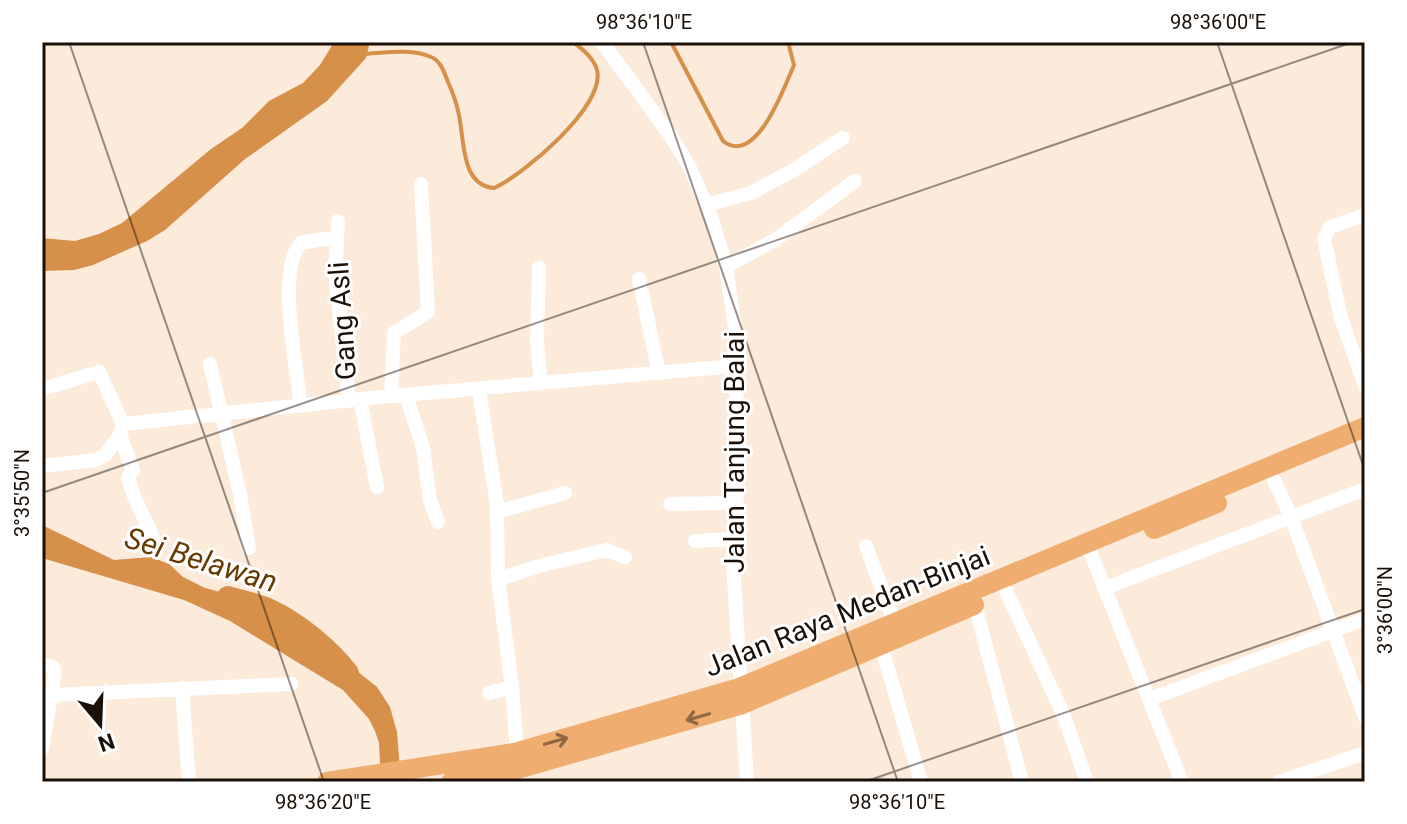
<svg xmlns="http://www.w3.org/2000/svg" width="1407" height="824" viewBox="0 0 1407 824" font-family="Roboto,sans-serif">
	<rect width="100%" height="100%" fill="#fceadb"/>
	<path fill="#d69049" d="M 334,42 L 370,42 L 366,58 L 327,101 L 245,159 L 165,230 L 147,241 L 93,265 L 74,270 L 42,271 L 42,238 L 75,241 L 99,234 L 122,223 L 211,149 L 242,128 L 269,101 L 303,83 L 320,65 Z
		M 42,525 L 114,560 L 151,557 L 169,564 L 183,577 L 205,588 L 243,598 L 352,667 L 377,687 L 390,707 L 397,732 L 401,782 L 381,782 L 379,743 L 375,731 L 369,719 L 343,690 L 230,621 L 184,600 L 42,558 Z"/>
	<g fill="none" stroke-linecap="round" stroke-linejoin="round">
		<path stroke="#d69049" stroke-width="4" d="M 671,42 L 723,141 C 756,167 784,88 794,65 L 788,42
			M 363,54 C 384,53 411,48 431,57 C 441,61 444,72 448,82 C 452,91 456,101 458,111 C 465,136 459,185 494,188 C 523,175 606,106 597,70 C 594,58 582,49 573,42"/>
		<path stroke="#d69049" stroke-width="22" d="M 228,597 C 241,601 257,604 270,610 C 298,623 329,649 348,673"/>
		<path stroke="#fff" stroke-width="14" d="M 602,42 L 670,135 L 689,166 L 711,216 L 726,266 L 735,329 L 738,477 L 733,563 L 747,782
			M 706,205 L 751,193 L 792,171 L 843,138
			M 1365,215 L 1330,227 L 1324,239 L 1341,318 L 1365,386
			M 337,240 L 335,273 L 349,401
			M 726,266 L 775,240 L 855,181
			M 539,268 L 537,342 L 541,384
			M 639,279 L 659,373
			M 210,364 L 240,494 L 249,548
			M 42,389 L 99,372 L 123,424 L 391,396 L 736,366
			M 479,390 L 497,505 L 498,579 L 543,565 L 607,550 L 625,557
			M 406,395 L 423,448 L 430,500 L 438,522
			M 391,396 L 394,333 L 428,312 L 421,184
			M 360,399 L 377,487
			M 301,406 C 297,371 276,267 301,243 L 324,239 L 337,240 L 338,221
			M 123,424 L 120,435 L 133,470 L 128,478 L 135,499 L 153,537
			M 42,466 L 96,460 L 105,455 L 120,435
			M 1274,480 L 1291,517 L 1365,717
			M 670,504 L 735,503
			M 497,512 L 565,493
			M 695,541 L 733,539
			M 1087,544 L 1182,782
			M 866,546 L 895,624
			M 498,579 L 512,687 L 517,752
			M 1105,588 L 1365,489
			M 1006,591 L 1064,716 L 1087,782
			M 975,605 L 1022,782
			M 881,645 L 921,782
			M 42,664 L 53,667 L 55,673 L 42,748
			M 182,688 L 189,782
			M 489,693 L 512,687
			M 53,695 L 291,684
			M 1150,699 L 1365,619
			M 1279,782 L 1365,753"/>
		<path stroke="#efae6f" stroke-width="20" d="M 1154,529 L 1217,503
			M 327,782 L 514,753 L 739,688 L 1365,427
			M 451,782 L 514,770 L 740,705 L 974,605"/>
	</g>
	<defs><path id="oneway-shaft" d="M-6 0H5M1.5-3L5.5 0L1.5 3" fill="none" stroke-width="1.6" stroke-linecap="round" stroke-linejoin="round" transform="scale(2)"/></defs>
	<g stroke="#8f6741">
		<use href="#oneway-shaft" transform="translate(698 717) rotate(164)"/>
		<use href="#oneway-shaft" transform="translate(556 741) rotate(-16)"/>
	</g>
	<path fill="none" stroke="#1a1008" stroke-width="2" stroke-opacity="0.45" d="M 69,42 L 324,782M 643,42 L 898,782M 1217,42 L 1365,471M 42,493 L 1353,42M 864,782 L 1365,609"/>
	<g text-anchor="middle" stroke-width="6" stroke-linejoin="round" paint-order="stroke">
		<g font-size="28" fill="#1a1008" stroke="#fff">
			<text transform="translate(342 321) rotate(-94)" y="10">Gang Asli</text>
			<text transform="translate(734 452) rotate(-90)" y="10">Jalan Tanjung Balai</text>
			<text transform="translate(847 611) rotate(-22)" y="10">Jalan Raya Medan-Binjai</text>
		</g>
		<g font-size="30" font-style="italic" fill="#683a00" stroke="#fff">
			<text transform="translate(201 560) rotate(17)" y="10">Sei Belawan</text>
		</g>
	</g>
	<rect width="1407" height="824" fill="none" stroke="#ffffff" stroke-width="88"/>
	<g transform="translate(100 724) rotate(161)" stroke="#ffffff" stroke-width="6" paint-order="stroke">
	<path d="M0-6L14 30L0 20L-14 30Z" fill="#1a1008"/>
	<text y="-12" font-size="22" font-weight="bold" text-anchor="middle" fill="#1a1008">N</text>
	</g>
	<rect x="44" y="44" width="1319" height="736" fill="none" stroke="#1a1008" stroke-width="3"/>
	<g font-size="20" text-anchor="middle" fill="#1a1008">
		<text x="644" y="29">98°36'10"E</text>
		<text x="1218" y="29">98°36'00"E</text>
		<text transform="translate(22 493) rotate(-90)" y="7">3°35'50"N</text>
		<text transform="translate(1385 610) rotate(-90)" y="7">3°36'00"N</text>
		<text x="323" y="809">98°36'20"E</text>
		<text x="897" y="809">98°36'10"E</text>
	</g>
</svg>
